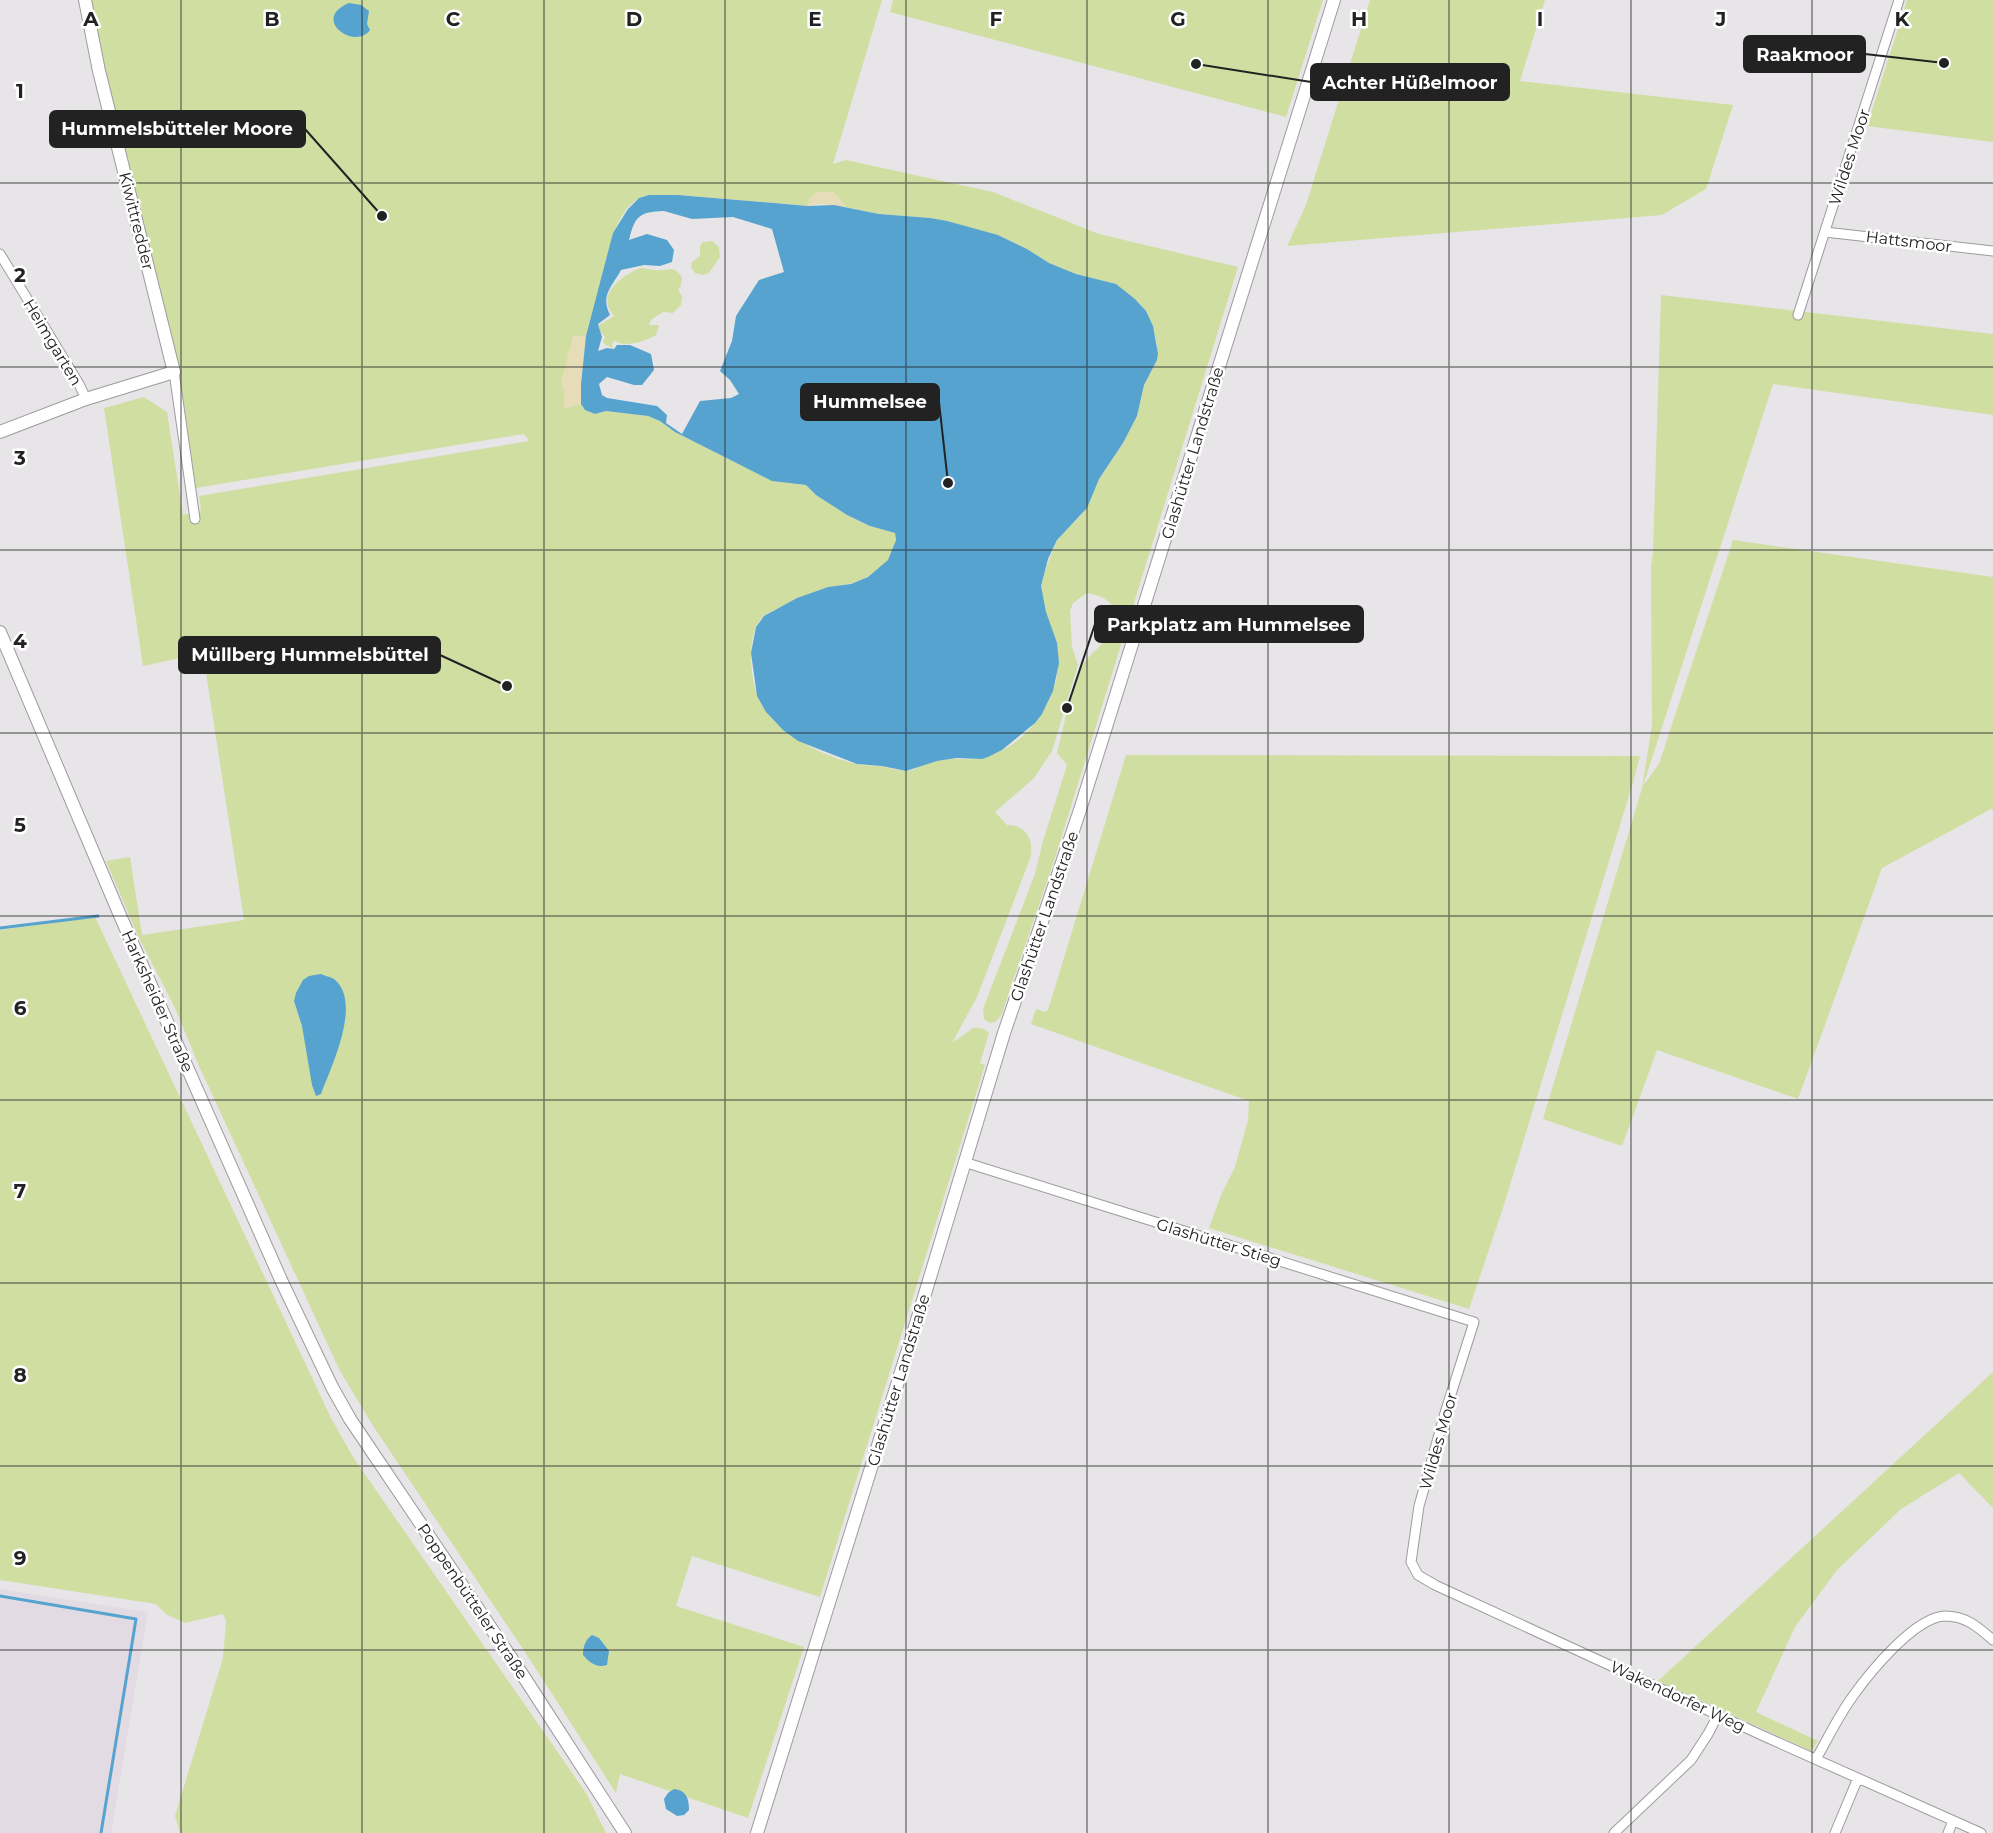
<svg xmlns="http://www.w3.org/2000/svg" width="1993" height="1833" viewBox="0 0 1993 1833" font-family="Montserrat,sans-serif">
	<rect width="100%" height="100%" fill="#e7e5e7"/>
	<path fill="#e2dbe4" d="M 0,1589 L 148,1612 L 111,1833 L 0,1833 Z"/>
	<path fill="#d1dea2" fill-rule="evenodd" d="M 90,0 L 882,0 L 833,164 L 846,160 L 993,192 L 1099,234 L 1238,267 L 1056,855 L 1001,1016 L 995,1022 L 990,1023 L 984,1019 L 983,1009 L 1035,874 L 1043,841 L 1067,765 L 1057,753 C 1064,726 1070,693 1081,668 C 1085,658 1098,649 1105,641 C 1124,616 1117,598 1087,593 L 1073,603 L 1070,611 L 1072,647 L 1078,665 L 1052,751 L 1034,778 L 995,812 L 1007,825 C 1026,825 1033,838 1031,856 L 977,997 L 952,1043 L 973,1028 C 979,1027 986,1029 989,1033 L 980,1063 L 985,1065 L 820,1597 L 692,1556 L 676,1606 L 804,1647 L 748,1818 L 620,1774 L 616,1793 L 525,1652 L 375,1429 L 340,1371 L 199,1066 L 175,1008 L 138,936 L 106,861 L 130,857 L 142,935 L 244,920 L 203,653 L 143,666 L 104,408 L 144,397 L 167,412 L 183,515 L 201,511 L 199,496 L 529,441 L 524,434 L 196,488 L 179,370 L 98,40 ZM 649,195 L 678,195 L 808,206 L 810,198 L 839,199 L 846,207 L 860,210 L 879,214 L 930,218 L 998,235 L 1027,249 L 1049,263 L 1076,274 L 1116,284 L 1141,305 L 1153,326 L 1157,346 L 1157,360 L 1144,385 L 1137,416 L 1123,443 L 1099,479 L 1082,514 L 1057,540 L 1045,570 L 1041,586 L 1042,596 L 1057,676 C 1051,706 1031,735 1003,750 C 995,754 981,758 972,759 C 965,760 957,758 950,759 C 941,760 932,761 923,765 C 918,767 913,771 906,771 C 898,771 888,767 880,766 C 872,765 864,766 857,764 C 822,756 769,731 757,694 C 750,676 746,630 764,616 C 772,610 815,591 825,588 C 834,586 843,586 852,583 C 873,577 900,558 895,533 L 870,526 L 847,515 L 816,495 L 806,485 L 772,481 L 675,432 L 660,421 L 648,416 L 606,411 L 595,414 L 585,410 L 581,404 L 564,408 L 564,391 L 573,336 L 586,336 C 591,318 596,300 602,282 C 609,256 614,201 649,195 ZM 294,1001 L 346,1020 L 341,1033 L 302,1026 Z
		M 893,0 L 1323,0 L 1286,117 L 890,12 Z
		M 1370,0 L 1545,0 L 1520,81 L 1733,105 L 1706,189 L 1662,215 L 1287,246 L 1306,205 Z
		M 1907,0 L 1993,0 L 1993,142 L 1867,126 Z
		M 712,241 L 719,247 L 720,257 L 709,273 L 703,275 L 695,273 L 691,267 L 692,262 L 700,256 L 700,246 L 703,242 Z
		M 640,268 C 646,268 654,271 660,270 C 674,270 672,266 682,277 L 681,285 L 678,290 L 682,296 L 681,305 L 673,313 L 663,312 L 651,320 L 649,325 L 659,325 L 656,335 C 646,341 625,348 615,341 L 612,343 L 613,348 L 604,344 L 603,341 L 605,337 L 600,331 L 599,325 L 614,316 C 595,295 621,276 640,268 Z
		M 1661,295 L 1993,334 L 1993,415 L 1773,384 L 1643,786 L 1659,764 L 1733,540 L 1993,577 L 1993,810 L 1991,809 L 1882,868 L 1798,1099 L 1657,1050 L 1622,1146 L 1543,1119 L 1642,788 L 1652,725 L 1651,566 L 1653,552 Z
		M 1126,755 L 1640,756 L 1632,786 L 1503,1208 L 1469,1309 L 1209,1228 L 1221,1195 L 1235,1167 L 1248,1120 L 1249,1101 L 1031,1024 L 1036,1009 L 1045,1012 L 1048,1010 Z
		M 95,917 L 331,1418 L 353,1457 L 586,1793 L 606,1833 L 180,1833 L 175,1816 L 223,1658 L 226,1621 L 223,1614 L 185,1623 L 166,1614 L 156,1604 L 0,1580 L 0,930 Z
		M 1993,1372 L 1993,1508 L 1959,1473 L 1901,1509 L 1837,1570 L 1795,1627 L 1756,1712 L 1818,1741 L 1811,1751 L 1658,1681 Z"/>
	<path fill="#e6dcb7" d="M 816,192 L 834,192 L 846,207 L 820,204 L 808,206 L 810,199 Z
		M 573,336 L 586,336 L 581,384 L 581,404 L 564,408 L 564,391 L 561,382 Z"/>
	<path fill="#56a3cf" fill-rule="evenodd" d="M 349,3 L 361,5 L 369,11 L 367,24 L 370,30 C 355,51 310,19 349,3 Z
		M 649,195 L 678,195 L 808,206 L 834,205 L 879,214 L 930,218 L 947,221 L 998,235 L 1027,249 L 1049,263 L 1076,274 L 1116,284 L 1135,299 L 1146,311 L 1153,326 L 1158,354 L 1157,360 L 1144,385 L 1137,416 L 1123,443 L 1099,479 L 1087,508 L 1057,540 L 1048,559 L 1041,586 L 1046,612 L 1057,643 L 1059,663 L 1053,691 L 1042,714 L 1035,723 L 1002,750 L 988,757 L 982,759 L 956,758 L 937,761 L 906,771 L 882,766 L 857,764 L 798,741 L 783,730 L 766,712 L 757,696 L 751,653 L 756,627 L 764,616 L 797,598 L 828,587 L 851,584 L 868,577 L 888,560 L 896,540 L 895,533 L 870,526 L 847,515 L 816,495 L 806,485 L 772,481 L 675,432 L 660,421 L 648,416 L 606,411 L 595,414 L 585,410 L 581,404 L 581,384 L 586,336 L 613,233 L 628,209 L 639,198 ZM 664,211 L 692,219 L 733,217 L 772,229 L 784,272 L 759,280 L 736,316 L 732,341 L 720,371 L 730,380 L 739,394 L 731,398 L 700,401 L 682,434 L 666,423 L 667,415 L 657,406 L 607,398 L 602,395 L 599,384 L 607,377 L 634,385 L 642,385 L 654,370 L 651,354 L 630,345 L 617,345 L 614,349 L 607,348 L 598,351 L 602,337 L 598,324 L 610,315 C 600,295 612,287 621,270 L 644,265 L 660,266 L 672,262 L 674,250 L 667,240 L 647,234 L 629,240 C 635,216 639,212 664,211 Z
		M 321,974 C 325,976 331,977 334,979 C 363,1002 331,1067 321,1094 L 316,1096 L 312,1085 L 302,1026 L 294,1001 L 296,993 L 303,980 L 309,976 Z
		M 592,1635 L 599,1638 L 609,1651 L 607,1665 C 596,1668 590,1663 583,1655 C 583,1647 585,1640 592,1635 Z
		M 674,1789 C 686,1790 689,1798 689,1810 L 684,1815 L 677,1816 L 666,1809 L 664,1799 L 668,1793 Z"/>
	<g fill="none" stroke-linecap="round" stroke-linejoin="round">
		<path stroke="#56a3cf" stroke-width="3" d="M 0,928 L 98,916
			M 0,1596 L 136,1619 L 101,1833"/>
		<defs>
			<path id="street" d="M 1825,232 L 1993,251
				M 0,254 L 79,384 L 86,399
				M 1798,315 L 1899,0
				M 174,372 L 195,519
				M 964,1162 L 1474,1322 L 1445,1413 L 1419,1506 L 1411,1562 L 1418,1575 L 1435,1585 L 1768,1738 L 1981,1833
				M 1816,1759 C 1828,1738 1839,1715 1853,1696 C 1870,1672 1915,1617 1945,1616 C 1966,1616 1978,1627 1993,1640
				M 1614,1833 L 1691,1760 L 1708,1734 L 1718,1715
				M 1835,1833 L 1858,1778
				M 1948,1833 L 1953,1821"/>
			<path id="secondary" d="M 0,432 L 86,399 L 174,372 L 99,71 L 85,0
				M 0,632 L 119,913 L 281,1280 L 332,1387 L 350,1419 L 522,1674 L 625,1833
				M 757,1833 L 911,1340 L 1004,1033 L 1080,810 L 1334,0"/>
		</defs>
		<use href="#street" stroke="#9d9b9d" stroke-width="11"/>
		<use href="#secondary" stroke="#9d9b9d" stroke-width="14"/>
		<use href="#street" stroke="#fff" stroke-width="9"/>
		<use href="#secondary" stroke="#fff" stroke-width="12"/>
	</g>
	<path fill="none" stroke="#222" stroke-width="1.5" stroke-opacity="0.55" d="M 181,0 L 181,1833M 362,0 L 362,1833M 544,0 L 544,1833M 725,0 L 725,1833M 906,0 L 906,1833M 1087,0 L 1087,1833M 1268,0 L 1268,1833M 1449,0 L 1449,1833M 1631,0 L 1631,1833M 1812,0 L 1812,1833M 0,183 L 1993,183M 0,367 L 1993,367M 0,550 L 1993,550M 0,733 L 1993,733M 0,916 L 1993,916M 0,1100 L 1993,1100M 0,1283 L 1993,1283M 0,1466 L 1993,1466M 0,1650 L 1993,1650"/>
	<g text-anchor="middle" stroke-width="5" stroke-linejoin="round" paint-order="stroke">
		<g font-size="16" fill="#222" stroke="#fff">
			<text transform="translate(1849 157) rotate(-72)" y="6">Wildes Moor</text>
			<text transform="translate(137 221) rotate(76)" y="6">Kiwittredder</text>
			<text transform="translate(1909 241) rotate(7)" y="6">Hattsmoor</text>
			<text transform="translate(53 342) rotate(59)" y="6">Heimgarten</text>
			<text transform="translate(1192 453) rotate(-73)" y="6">Glashütter Landstraße</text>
			<text transform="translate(1044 916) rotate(-71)" y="6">Glashütter Landstraße</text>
			<text transform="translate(158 1001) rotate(66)" y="6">Harksheider Straße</text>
			<text transform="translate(1219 1242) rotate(17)" y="6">Glashütter Stieg</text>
			<text transform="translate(898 1380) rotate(-73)" y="6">Glashütter Landstraße</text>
			<text transform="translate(1438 1441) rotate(-74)" y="6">Wildes Moor</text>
			<text transform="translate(473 1601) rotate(56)" y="6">Poppenbütteler Straße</text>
			<text transform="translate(1678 1696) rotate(25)" y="6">Wakendorfer Weg</text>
		</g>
	</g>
	<g font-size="20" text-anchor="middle" font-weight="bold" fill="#222" stroke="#fff" stroke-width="5" stroke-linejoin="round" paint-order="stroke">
		<text x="91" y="26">A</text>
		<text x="272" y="26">B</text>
		<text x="453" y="26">C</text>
		<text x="634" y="26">D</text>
		<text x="815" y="26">E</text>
		<text x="996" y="26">F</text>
		<text x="1178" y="26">G</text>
		<text x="1359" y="26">H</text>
		<text x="1540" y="26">I</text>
		<text x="1721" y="26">J</text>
		<text x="1902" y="26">K</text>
		<text x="20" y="98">1</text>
		<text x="20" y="282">2</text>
		<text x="20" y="465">3</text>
		<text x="20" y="648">4</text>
		<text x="20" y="832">5</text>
		<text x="20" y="1015">6</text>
		<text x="20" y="1198">7</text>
		<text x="20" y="1382">8</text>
		<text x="20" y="1565">9</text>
	</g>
	<path fill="none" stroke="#222" stroke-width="2" d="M1944 63L1865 54M1196 64L1311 82M382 216L305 129M948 483L939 402M1067 708L1095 624M507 686L440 655"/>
	<g fill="#222" stroke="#fff" stroke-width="2">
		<circle cx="1944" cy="63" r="6"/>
		<circle cx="1196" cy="64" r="6"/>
		<circle cx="382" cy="216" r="6"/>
		<circle cx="948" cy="483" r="6"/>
		<circle cx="1067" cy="708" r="6"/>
		<circle cx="507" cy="686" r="6"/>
	</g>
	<g fill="#222" stroke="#222" stroke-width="2">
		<rect x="1744" y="36" width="121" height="36" rx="6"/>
		<rect x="1311" y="64" width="198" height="36" rx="6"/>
		<rect x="50" y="111" width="255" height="36" rx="6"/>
		<rect x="801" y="384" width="138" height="36" rx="6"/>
		<rect x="1095" y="606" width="268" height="36" rx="6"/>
		<rect x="179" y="637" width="261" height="36" rx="6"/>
	</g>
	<g font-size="18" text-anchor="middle" font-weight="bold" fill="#fff">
		<text x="1805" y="61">Raakmoor</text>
		<text x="1410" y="89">Achter Hüßelmoor</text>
		<text x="177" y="135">Hummelsbütteler Moore</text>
		<text x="870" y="408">Hummelsee</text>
		<text x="1229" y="631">Parkplatz am Hummelsee</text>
		<text x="310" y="661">Müllberg Hummelsbüttel</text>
	</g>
</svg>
